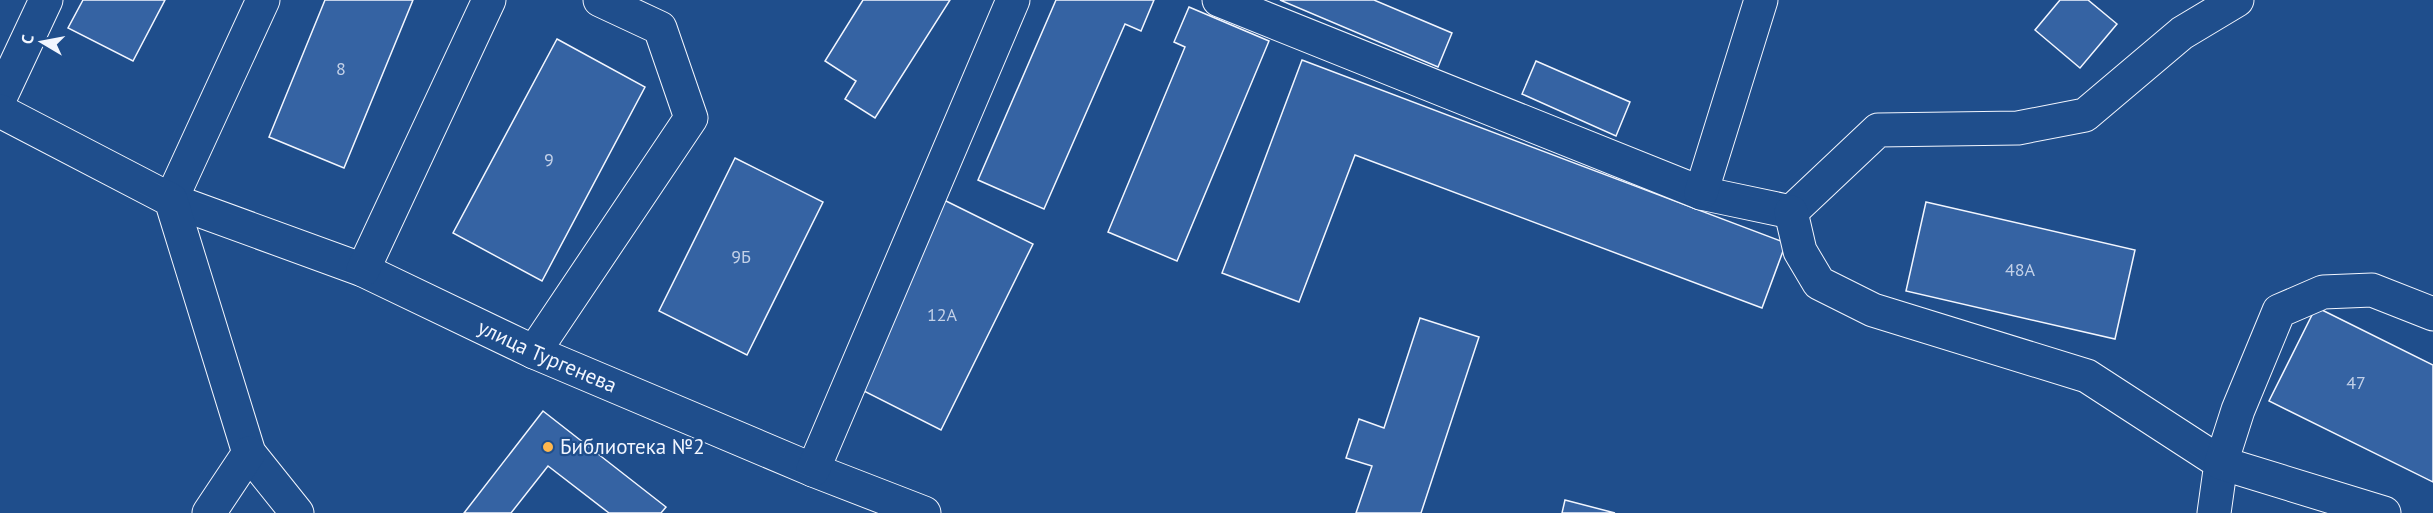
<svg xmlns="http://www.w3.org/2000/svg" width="2433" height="513" viewBox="0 0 2433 513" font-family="'PT Sans',sans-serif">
	<rect width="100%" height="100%" fill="#1f4e8c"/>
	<path fill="#3563a3" stroke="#f2f6ff" stroke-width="1.5" d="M 83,0 L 165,0 L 133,61 L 68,28 Z
		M 325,0 L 413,0 L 344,168 L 269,137 Z
		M 863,0 L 950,0 L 875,118 L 845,99 L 856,81 L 825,61 Z
		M 1056,0 L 1154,0 L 1141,31 L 1125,24 L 1044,209 L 978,180 Z
		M 1280,0 L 1374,0 L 1452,33 L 1438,67 Z
		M 2060,0 L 2088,0 L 2117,24 L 2080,68 L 2035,30 Z
		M 1189,7 L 1269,41 L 1177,261 L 1108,232 L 1185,47 L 1174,42 Z
		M 557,39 L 645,87 L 542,281 L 453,233 Z
		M 1302,60 L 1786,243 L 1762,308 L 1355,155 L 1299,302 L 1222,273 Z
		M 1536,61 L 1630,102 L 1616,136 L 1522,94 Z
		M 735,158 L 823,202 L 747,355 L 659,311 Z
		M 944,200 L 1033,244 L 941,430 L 852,385 Z
		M 1926,202 L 2135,250 L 2115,339 L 1906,291 Z
		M 2316,307 L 2433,365 L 2433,482 L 2269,401 Z
		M 1420,318 L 1479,337 L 1421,513 L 1356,513 L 1372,466 L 1346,458 L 1359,419 L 1384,428 Z
		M 543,411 L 666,507 L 661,513 L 609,513 L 548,466 L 511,513 L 464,513 Z
		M 1565,500 L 1615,513 L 1562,513 Z"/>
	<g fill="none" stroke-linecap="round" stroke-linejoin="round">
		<defs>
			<g id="minor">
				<path id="s1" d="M 263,0 L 171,200 L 363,270 L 534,352 L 813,470 L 924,513"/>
				<path d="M 1219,0 L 1701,193 L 1791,212 L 1878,130 L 2018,128 L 2085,115 L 2182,33 L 2237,0"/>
				<path d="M 0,98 L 46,0"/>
				<path d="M 0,111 L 171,200 L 249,453 L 297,513"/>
				<path d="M 1701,193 L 1761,0"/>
				<path d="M 1791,212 L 1800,251 L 1819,283 L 1873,310 L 2087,376 L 2221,463 L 2214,513"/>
				<path d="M 363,270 L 489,0"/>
				<path d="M 534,352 L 691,118 L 660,28 L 600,0"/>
				<path d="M 813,470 L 1013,0"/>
				<path d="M 209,513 L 249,453"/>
				<path d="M 2384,513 L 2221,463 L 2238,410 L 2279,311 L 2323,292 L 2372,290 L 2433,314"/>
			</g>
		</defs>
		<use href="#minor" stroke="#f2f6ff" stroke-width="35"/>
		<use href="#minor" stroke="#1f4e8c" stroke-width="33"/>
	</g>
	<circle fill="#ffb74d" stroke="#1f4e8c" stroke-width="2" cx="548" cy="447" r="6"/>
	<g text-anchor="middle" stroke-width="4.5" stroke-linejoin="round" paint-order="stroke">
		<g font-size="18" fill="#c3d1e8">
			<text x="341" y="75">8</text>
			<text x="549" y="166">9</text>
			<text x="741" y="263">9Б</text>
			<text x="2020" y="276">48А</text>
			<text x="942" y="321">12А</text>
			<text x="2356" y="389">47</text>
		</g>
		<g font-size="21" fill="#f2f6ff" stroke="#1f4e8c">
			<text dy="7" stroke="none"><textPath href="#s1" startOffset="628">улица Тургенева</textPath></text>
		</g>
		<g font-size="21" fill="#f2f6ff" stroke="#1f4e8c" text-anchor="start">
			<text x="560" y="454">Библиотека №2</text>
		</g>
	</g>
	<g transform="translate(42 42) rotate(280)" stroke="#1f4e8c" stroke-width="4.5" paint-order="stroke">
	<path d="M0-4.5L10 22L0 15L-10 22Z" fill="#f2f6ff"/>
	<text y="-9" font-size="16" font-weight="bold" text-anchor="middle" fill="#f2f6ff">С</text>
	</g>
</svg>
